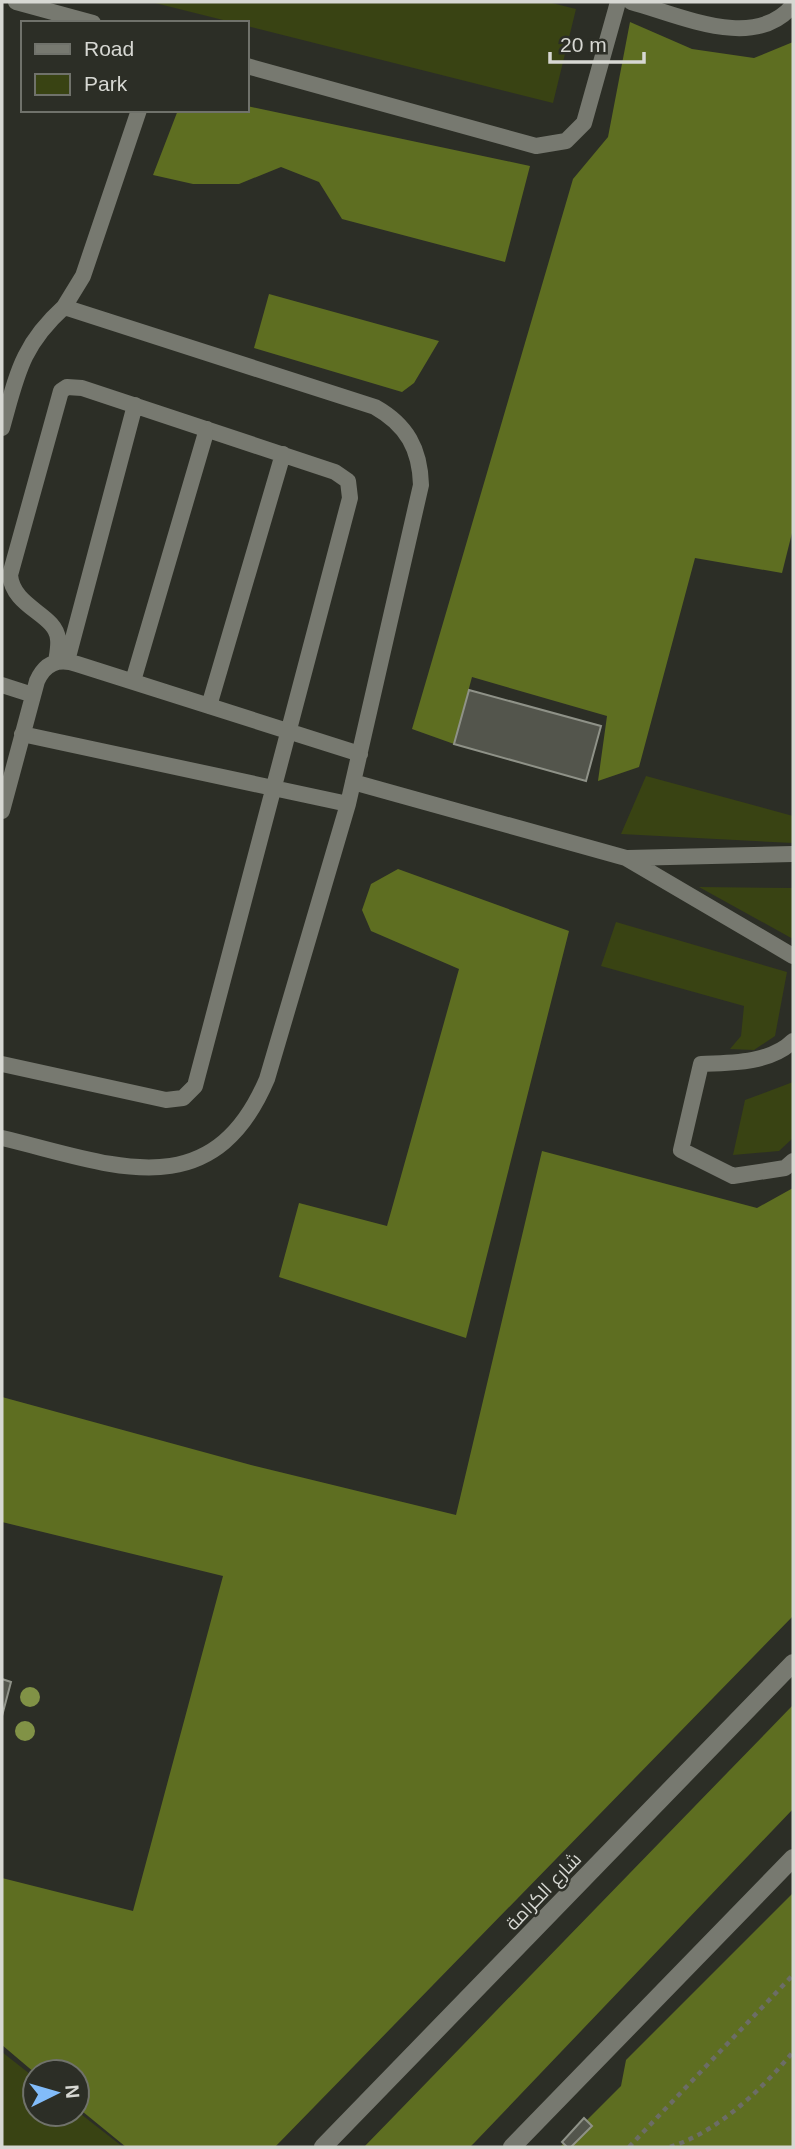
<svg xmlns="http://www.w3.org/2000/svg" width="795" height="2149" viewBox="0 0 795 2149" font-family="Arial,Cairo,sans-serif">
	<rect width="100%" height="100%" fill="#2c2e26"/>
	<path fill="#394313" d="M 151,2 L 548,2 L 576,9 L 553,103 L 247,26 L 247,23 L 235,23 Z
		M 646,776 L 793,816 L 793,843 L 621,834 Z
		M 699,887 L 793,888 L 793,939 Z
		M 616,922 L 787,972 L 775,1036 L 754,1050 L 730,1049 L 741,1036 L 744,1006 L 601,966 Z
		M 793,1082 L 793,1138 L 779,1151 L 733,1155 L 745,1100 Z
		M 2,2052 L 35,2078 L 35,2114 L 77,2114 L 77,2111 L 123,2147 L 2,2147 Z"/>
	<path fill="#5e6e21" d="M 630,22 L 692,49 L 754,58 L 793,42 L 793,529 L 782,573 L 695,558 L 639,767 L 598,781 L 607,716 L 472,677 L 454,744 L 412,729 L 573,179 L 608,137 Z
		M 247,106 L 530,166 L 505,262 L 342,219 L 319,182 L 281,167 L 239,184 L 193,184 L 153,175 L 178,110 L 247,110 Z
		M 269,294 L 439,341 L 414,383 L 402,392 L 254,348 Z
		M 398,869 L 569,931 L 466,1338 L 279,1277 L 299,1203 L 387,1226 L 459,969 L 371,931 L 362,910 L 371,884 Z
		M 542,1151 L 757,1208 L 793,1188 L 793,1616 L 275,2147 L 126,2147 L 77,2107 L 77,2072 L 35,2073 L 2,2045 L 2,1878 L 133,1911 L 223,1576 L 2,1522 L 2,1397 L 251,1465 L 456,1515 Z
		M 793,1705 L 793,1809 L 476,2141 L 470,2147 L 364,2147 Z
		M 793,1893 L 793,2147 L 560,2147 L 621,2086 L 626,2060 Z"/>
	<path fill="#53554c" stroke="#8f9288" stroke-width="2" d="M 469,690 L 601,726 L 586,781 L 454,744 Z
		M 2,1679 L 11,1682 L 2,1716 Z
		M 584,2118 L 592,2126 L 571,2147 L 567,2147 L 562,2142 Z"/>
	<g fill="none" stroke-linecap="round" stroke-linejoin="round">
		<path stroke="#6c6d66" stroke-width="4.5" stroke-dasharray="5 5" stroke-linecap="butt" d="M 629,2147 L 793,1975
			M 670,2147 C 718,2132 762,2089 793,2052"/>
		<path stroke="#777970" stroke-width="16" d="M 16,2 L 93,23
			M 631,2 C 680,15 755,52 793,5
			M 247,66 L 536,146 L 566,141 L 584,123 L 618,2
			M 64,307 L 83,276 L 139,110
			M 2,428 C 17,375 21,346 64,307 L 375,407 C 407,425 420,449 421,485 L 348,804 L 267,1079 C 211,1211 109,1163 2,1138
			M 67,661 L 135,405
			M 133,681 L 207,429
			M 2,685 L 33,695
			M 209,706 L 283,454
			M 22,734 L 348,804
			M 353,782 L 626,858 L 793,956
			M 2,811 L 37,681 C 45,663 58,658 77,664 L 360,754
			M 628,858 L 793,854
			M 793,1041 C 771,1063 732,1063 701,1064 L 681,1150 L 733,1176 L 785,1168 L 793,1161
			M 2,1064 L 166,1100 L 183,1098 L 195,1086 L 350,498 L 348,481 L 335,472 L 82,388 L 67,387 L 61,391 L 10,575 C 13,608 56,614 58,639 C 59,646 57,655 56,662"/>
		<path stroke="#777970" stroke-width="18" d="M 323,2147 L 793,1663
			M 512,2147 L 793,1858"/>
	</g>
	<g fill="#819246">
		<circle cx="30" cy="1697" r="10"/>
		<circle cx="25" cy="1731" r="10"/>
	</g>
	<g text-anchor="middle" stroke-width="5" stroke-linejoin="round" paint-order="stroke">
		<g font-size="19" fill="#d7d8d3" stroke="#2c2e26">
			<text transform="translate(543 1891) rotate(-46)" y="7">شارع الكرامة</text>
		</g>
	</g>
	<rect width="795" height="2149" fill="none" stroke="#d7d8d3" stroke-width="7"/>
	<rect x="21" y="21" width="228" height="91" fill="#2c2e26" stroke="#70726b" stroke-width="2"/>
	<rect x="35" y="44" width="35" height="10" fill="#777970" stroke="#70726b" stroke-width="2"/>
	<text x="84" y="56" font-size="21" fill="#d7d8d3">Road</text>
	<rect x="35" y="74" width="35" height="21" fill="#394313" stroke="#70726b" stroke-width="2"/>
	<text x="84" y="91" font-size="21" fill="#d7d8d3">Park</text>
	<g transform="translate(56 2093) rotate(85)"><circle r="33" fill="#2c2e26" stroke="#70726b" stroke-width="2"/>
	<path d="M0-5L12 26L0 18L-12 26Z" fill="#82bcfa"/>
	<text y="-10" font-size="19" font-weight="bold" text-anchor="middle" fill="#d7d8d3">N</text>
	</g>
	<path d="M550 52v10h94v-10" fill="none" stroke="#d7d8d3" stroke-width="3.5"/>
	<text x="560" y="52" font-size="21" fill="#d7d8d3" stroke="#2c2e26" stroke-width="5" paint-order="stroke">20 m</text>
</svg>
